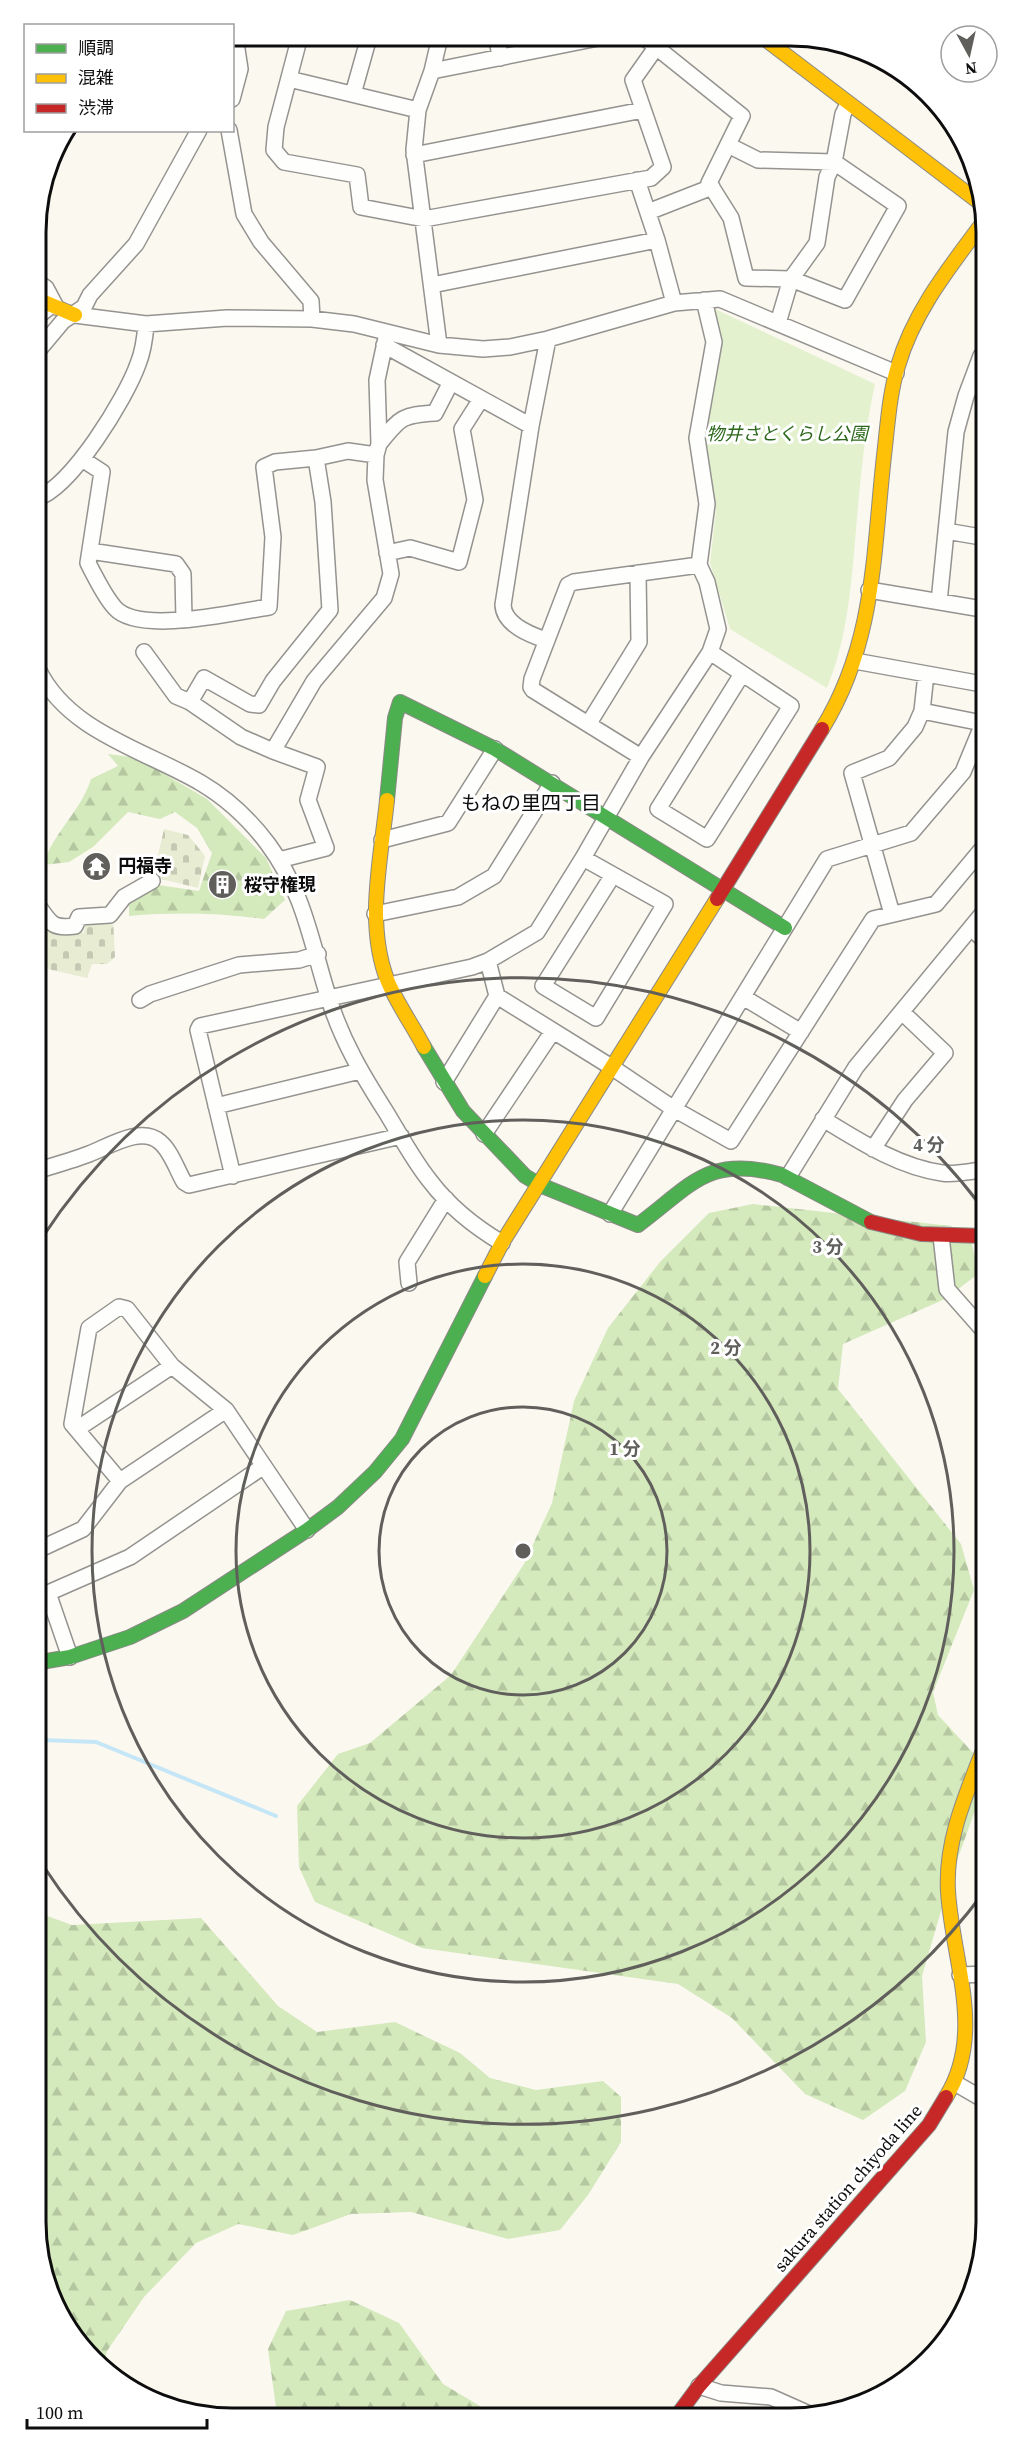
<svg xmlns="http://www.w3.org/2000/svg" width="1023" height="2455" viewBox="0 0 1023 2455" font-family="'Source Serif 4','Noto Sans JP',serif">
	<defs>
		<pattern id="forest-firs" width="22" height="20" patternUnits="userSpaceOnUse" patternTransform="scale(1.5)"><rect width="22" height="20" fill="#d4e9bc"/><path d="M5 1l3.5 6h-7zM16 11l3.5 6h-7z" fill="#b5c7a0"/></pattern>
		<pattern id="cemetery-stones" width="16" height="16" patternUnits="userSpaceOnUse" patternTransform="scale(1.5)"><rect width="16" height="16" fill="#e7ecd3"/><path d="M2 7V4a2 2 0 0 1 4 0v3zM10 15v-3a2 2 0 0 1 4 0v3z" fill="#c5c9b4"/></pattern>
	</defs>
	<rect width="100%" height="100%" fill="#fbf8f0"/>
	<path fill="url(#forest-firs)" d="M 108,754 L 137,758 L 207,799 L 266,858 L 285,900 L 264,919 C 216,913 177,912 129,916 L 129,902 L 158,885 L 199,891 L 212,853 L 197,828 L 175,812 L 160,819 L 128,812 L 93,847 L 69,862 L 43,865 C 53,833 81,811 91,779 L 118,766 Z
		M 753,1204 L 951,1226 L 972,1244 L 978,1274 L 945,1299 L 843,1344 L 838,1389 L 961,1544 L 974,1590 L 933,1692 L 938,1715 L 976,1756 L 976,1763 L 985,1783 L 951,1877 L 922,1976 L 926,2042 L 905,2091 L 863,2120 L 805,2094 L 732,2018 L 678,1984 L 422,1948 L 315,1902 L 299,1867 L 297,1806 L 338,1754 L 370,1743 L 451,1675 L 524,1564 L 552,1503 L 574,1401 L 608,1328 L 660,1262 L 709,1213 Z
		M 42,1914 L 72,1925 L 201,1918 L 278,2006 L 317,2032 L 395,2022 L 460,2053 L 490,2078 L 536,2090 L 603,2081 L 621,2097 L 621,2142 L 588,2195 L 560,2230 L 508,2239 L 411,2212 L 351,2214 L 293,2235 L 238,2224 L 196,2243 L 144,2297 L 107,2351 L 103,2368 L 94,2362 L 43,2273 Z
		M 350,2300 L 399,2323 L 443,2384 L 485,2409 L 488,2414 L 277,2415 L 268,2349 L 286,2311 Z"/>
	<path fill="url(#cemetery-stones)" d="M 164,829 L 188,835 L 205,856 L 198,888 L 153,877 Z
		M 39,914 C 52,938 59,934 84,933 L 86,920 L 113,918 L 115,957 L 107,964 L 92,964 L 87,978 L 39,967 Z"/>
	<path fill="#e4f1cf" d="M 715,309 L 875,384 C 863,439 859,496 854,553 C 850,599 845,644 827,688 L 730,629 L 710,563 L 716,510 L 706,439 L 721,340 Z"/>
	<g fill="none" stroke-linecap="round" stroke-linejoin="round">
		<path stroke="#c5e6f6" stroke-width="4" d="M 41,1740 L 96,1742 L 276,1816"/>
		<defs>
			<path id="street" d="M 300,36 L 276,127 L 274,150 L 284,162 L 357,175 L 361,207 L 424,219 L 651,178 L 663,167 L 633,80 L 662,39
				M 497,38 L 500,58
				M 646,39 L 742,116 L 709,183 L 731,218 L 746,278 L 791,279 L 845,300 L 898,206 L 834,162 L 758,160 L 728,145
				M 432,71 L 598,38
				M 289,79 L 418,110 L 432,71 L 440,37
				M 353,94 L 369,37
				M 232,99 L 240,69 L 235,36
				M 418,110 L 414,150 L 439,345
				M 229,130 L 244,214 L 261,242 L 311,301 L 312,319
				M 414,155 L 643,110
				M 637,180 L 657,240 L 674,303
				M 648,212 L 712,187
				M 37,282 L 46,288 L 56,307
				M 432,285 L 657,240
				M 75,315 L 146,324 L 227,318 L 312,319 L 354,324 L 439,345 L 483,349 L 510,347 L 548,339 L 674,303 L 720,299 L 896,373
				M 37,317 L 52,305
				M 778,323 L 791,279 L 817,243 L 827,177 L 834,162 L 843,114 L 848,104
				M 384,345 L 531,426
				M 37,352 L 63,321 L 84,307 L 90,295 L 136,244 L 199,130
				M 379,444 C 400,418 401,415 435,413 L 451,382
				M 376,455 L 379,444 L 377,380 L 386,338
				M 82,459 L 102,472 L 88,563 L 91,569 C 98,582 105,597 115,608 C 139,635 235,612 269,607 L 273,537 L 264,467 L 275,462 L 316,458 L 348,451 L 376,455 L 375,480 L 391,574 L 384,598 L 314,681 L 273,751 L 241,737 L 190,702 L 176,696 L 144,652
				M 37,498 C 71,488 126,398 138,364 C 143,352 145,337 146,324
				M 946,531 L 981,537
				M 90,551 L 176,564 L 183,574 L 184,620
				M 387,553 L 410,548 L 459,562 L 475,500 L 462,429 L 481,399
				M 699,565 L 707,504 L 697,438 L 714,342 L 704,300
				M 869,590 L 982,609
				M 939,602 L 956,432 L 966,396 L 981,356
				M 546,640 C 531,635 504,625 503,605 L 531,426 L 548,339
				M 710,652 L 791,706 L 707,839 L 658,809 L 742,674
				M 855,661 L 982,684
				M 38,669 C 68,732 145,750 201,783 C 228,799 250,820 268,844 C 305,894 311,943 329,999 C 342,1041 363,1076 386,1112 C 400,1135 413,1160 430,1181 C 449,1206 475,1227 502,1243
				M 926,674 L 922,711 L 982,723
				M 190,702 L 204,678 L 250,704 L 259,705 L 273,681 L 330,610 L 323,502 L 316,458
				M 589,723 L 639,642 L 638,573
				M 982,726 L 963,772 L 911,833 L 827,859 L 674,1109 L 731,1141 L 873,919 L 936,904 L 982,849
				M 273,751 L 317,767 L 308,800 L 326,848 L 279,860
				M 382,840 L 448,823 L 495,749
				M 583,858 L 665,904 L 596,1018 L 543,986 L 613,875
				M 39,907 C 51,924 53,929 75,926 L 79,917 L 110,915 L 124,897 L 152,881
				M 375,914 L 458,897 L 494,876 L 552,783
				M 892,914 L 852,773 L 889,758 L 915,727 L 922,711
				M 971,928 L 983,939
				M 497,996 L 613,1068 L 674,1109 L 610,1214
				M 743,997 L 801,1032
				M 140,1000 L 150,994 L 239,965 L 299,960 L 318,954
				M 444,1082 L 497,996 L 488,961
				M 216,1106 L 360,1071
				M 823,1119 C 859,1141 899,1167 942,1173 C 955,1175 970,1171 983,1170
				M 484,1134 L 553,1031
				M 873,1149 L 905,1100 L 945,1053 L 902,1012
				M 39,1170 C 56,1165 73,1160 89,1154 C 108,1147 141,1125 160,1142 C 171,1151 177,1170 184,1182 L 189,1185 L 401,1136
				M 233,1176 L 198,1030 L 200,1026 L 472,967 L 488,961 L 537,932 L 583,858 L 641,757 L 710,652 L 718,629 L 707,582 L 699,565 L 574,582 L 568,585 L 532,679 L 531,687 L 533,690 L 641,757
				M 788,1177 L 856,1067 L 983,913
				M 941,1236 L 947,1289 L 984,1331
				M 409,1283 L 407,1262 L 446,1199
				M 77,1429 L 172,1366
				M 120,1481 L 226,1410
				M 40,1549 L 83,1529 L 120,1481 L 72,1424 L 89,1328 L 119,1307 L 127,1309 L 172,1366 L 226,1410 L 307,1530
				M 70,1657 L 48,1593 L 130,1557 L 264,1466
				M 960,1975 L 986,1974
				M 955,2083 L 986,2101
				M 699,2386 L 721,2393 L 771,2397 L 807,2413"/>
			<path id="fast" d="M 387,800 L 395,718 L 400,702 L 495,749 L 785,928
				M 424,1047 L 463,1111 L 525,1176 L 540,1185 L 638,1225 C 692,1185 708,1154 782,1175 L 871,1222
				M 41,1662 L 70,1657 L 130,1637 L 183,1611 L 307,1530 L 338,1507 L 375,1472 L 402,1439 L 485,1276"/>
			<path id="slow" d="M 765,39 L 980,203
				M 37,299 L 75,315
				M 822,729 C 877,640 873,547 885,447 C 888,420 890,392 898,366 C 913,313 949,268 981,225
				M 387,800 C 381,859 365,925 388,982 C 398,1005 413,1026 424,1047
				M 485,1276 L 502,1243 L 717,899
				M 946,2097 C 986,2033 952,1960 948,1891 C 945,1840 967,1792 985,1745"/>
			<path id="jam" d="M 717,899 L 822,729
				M 871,1222 L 921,1234 L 984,1236
				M 679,2413 L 699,2386 L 929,2125 L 946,2097"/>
		</defs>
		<use href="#street" stroke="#94938f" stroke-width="18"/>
		<use href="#fast" stroke="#8b8986" stroke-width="16"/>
		<use href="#slow" stroke="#8b8986" stroke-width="16"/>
		<use href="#jam" stroke="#8b8986" stroke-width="16"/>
		<use href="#street" stroke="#fefefd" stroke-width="15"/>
		<use href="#fast" stroke="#4caf50" stroke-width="14"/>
		<use href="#slow" stroke="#ffc107" stroke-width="14"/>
		<use href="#jam" stroke="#c62828" stroke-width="14"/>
	</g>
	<g fill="none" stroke="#605f5c" stroke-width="3">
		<circle cx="523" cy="1551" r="144"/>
		<circle cx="523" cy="1551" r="287"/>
		<circle cx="523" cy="1551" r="431"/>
		<path d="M984 1892A574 574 0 0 1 42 1864M42 1238A574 574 0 0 1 981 1206"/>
	</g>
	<defs>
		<symbol id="temple-disc" viewBox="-11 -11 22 22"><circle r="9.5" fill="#605f5c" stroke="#fff"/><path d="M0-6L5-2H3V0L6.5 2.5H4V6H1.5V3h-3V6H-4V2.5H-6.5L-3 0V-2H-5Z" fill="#fff"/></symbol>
		<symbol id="building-disc" viewBox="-11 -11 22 22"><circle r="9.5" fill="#605f5c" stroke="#fff"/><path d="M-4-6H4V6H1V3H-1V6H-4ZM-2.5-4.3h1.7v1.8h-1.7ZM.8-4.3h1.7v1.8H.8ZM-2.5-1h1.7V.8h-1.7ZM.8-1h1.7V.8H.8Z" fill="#fff"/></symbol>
	</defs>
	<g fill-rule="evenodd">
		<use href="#temple-disc" x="80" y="850" width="33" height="33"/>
		<use href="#building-disc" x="206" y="868" width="33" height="33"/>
	</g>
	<g text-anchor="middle" stroke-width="6" stroke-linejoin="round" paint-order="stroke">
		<g font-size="18" font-style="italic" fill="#2a671a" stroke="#fff">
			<text x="787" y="440">物井さとくらし公園</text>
		</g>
		<g font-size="18" font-weight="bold" fill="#0d0d0d" stroke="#fff" text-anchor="start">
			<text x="118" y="872">円福寺</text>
			<text x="244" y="891">桜守権現</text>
		</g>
		<g font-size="18" fill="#0d0d0d" stroke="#fff">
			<text transform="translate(848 2188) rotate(-49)" y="6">sakura station chiyoda line</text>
		</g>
		<g font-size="20" fill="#0d0d0d" stroke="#fff">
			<text x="531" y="810">もねの里四丁目</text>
		</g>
	</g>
	<path d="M0 0H1023V2455H0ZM232 46H790A186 186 0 0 1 976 232V2222A186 186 0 0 1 790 2408H232A186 186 0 0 1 46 2222V232A186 186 0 0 1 232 46Z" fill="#fff" fill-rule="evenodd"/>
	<path fill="none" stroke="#0d0d0d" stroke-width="3" d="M232 46H790A186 186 0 0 1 976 232V2222A186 186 0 0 1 790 2408H232A186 186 0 0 1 46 2222V232A186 186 0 0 1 232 46Z"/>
	<circle cx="523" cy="1551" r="9" fill="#605f5c" stroke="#fff" stroke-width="3"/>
	<g font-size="18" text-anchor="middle" font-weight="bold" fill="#605f5c" stroke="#fff" stroke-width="6" stroke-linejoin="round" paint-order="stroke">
		<text x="929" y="1151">4 分</text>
		<text x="828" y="1253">3 分</text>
		<text x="726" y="1354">2 分</text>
		<text x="625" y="1455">1 分</text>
	</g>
	<rect x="24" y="24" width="210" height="108" fill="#ffffff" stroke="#9e9e9e" stroke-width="1.5"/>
	<rect x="36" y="44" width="30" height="9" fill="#4caf50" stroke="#9e9e9e" stroke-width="1.5"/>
	<text x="78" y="54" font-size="18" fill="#0d0d0d">順調</text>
	<rect x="36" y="74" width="30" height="9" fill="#ffc107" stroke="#9e9e9e" stroke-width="1.5"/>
	<text x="78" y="84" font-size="18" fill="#0d0d0d">混雑</text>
	<rect x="36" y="104" width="30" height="9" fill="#c62828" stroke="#9e9e9e" stroke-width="1.5"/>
	<text x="78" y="114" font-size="18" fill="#0d0d0d">渋滞</text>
	<g transform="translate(969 54) rotate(172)"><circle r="28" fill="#ffffff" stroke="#9e9e9e" stroke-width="1.5"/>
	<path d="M0-4.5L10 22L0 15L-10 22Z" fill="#605f5c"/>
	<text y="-9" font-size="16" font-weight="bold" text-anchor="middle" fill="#0d0d0d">N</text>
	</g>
	<path d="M27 2419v9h180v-9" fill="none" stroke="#0d0d0d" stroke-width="3"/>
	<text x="36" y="2419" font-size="18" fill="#0d0d0d" stroke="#ffffff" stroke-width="4.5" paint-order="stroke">100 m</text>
</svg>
